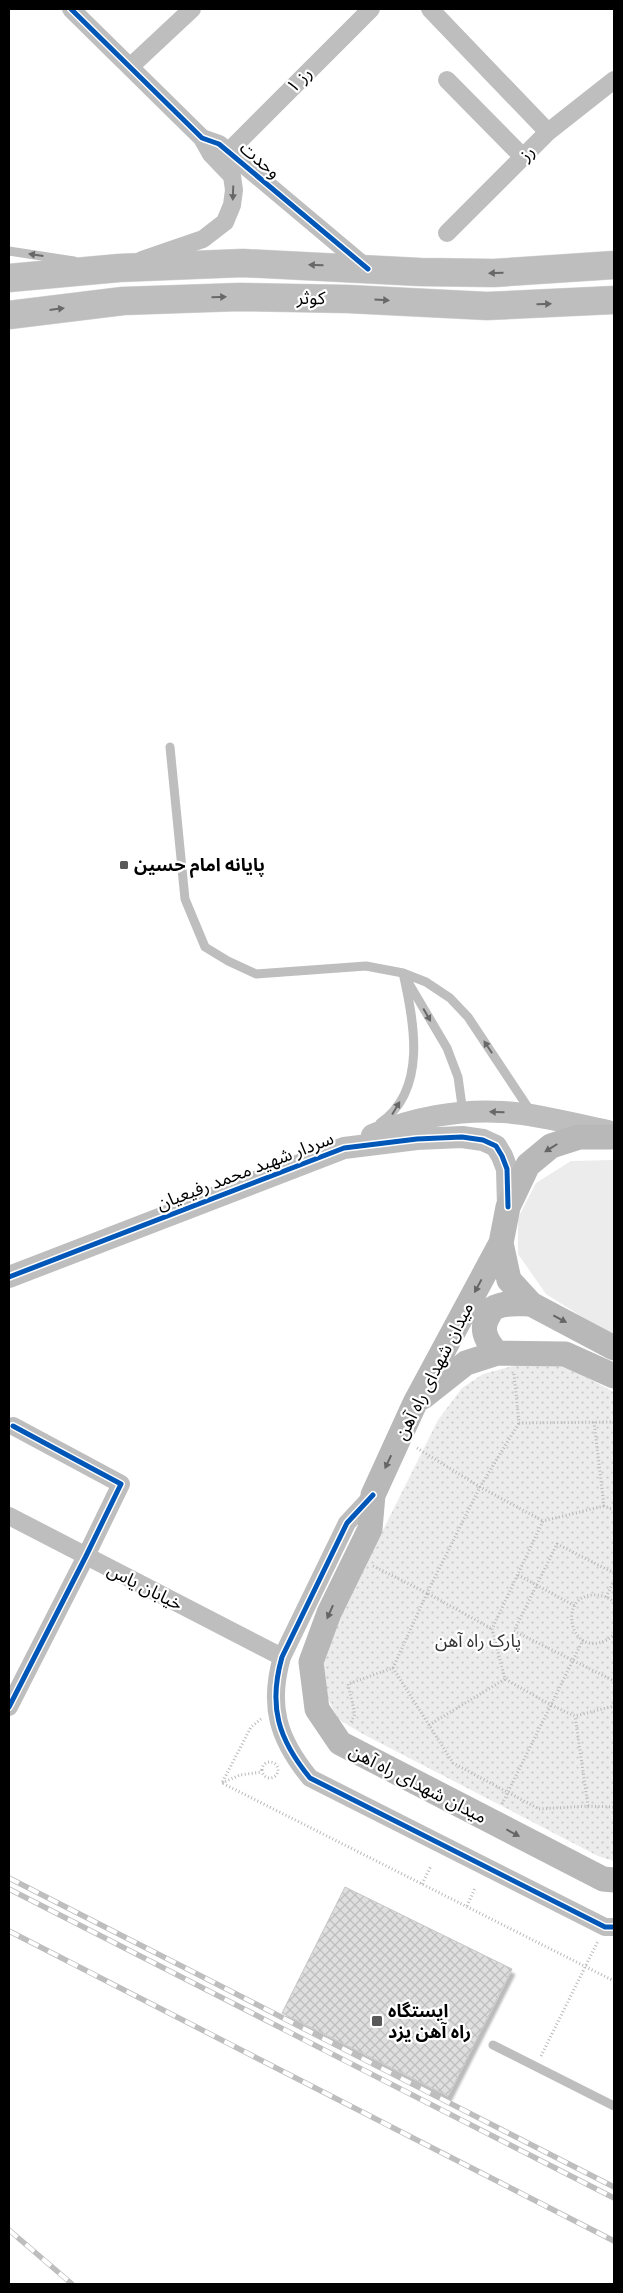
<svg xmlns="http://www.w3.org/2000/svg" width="623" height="2293" viewBox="0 0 623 2293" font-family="'IBM Plex Sans','Noto Sans Arabic',sans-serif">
	<defs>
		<pattern id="park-dots" width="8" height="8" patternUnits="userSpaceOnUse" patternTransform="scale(1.25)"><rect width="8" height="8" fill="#ececec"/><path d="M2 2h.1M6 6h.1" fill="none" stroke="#c9c9c9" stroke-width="1.8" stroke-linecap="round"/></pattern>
		<pattern id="building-cross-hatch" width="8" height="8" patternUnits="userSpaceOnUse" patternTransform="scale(1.25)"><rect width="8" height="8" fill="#dfdfdf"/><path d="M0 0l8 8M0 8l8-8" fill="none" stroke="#bebebe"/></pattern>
		<filter id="shadow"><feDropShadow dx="3" dy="5.5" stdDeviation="1" flood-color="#0004"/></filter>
	</defs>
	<rect width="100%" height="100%" fill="#fff"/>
	<path fill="#ececec" d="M 614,1160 L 614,1334 L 598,1327 L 546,1294 L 518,1254 L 518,1218 L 536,1183 L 571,1161 Z"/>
	<path fill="url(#park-dots)" d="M 539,1359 L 573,1370 L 614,1392 L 614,1861 L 598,1856 L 361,1733 L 338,1719 L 325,1693 L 322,1659 L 334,1628 L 438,1420 L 462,1388 L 483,1374 Z"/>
	<path fill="url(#building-cross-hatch)" stroke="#c7c7c7" filter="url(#shadow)" d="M 345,1887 L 512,1969 L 448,2096 L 282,2013 Z"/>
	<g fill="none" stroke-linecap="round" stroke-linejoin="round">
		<defs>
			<path id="primary" d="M 9,278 L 119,268 L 243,263 L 420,272 L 494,273 L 614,265
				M 9,315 L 123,301 L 239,297 L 348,299 L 487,306 L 614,300"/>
		</defs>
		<use href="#primary" stroke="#dbdbdb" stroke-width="29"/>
		<path stroke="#b9b9b9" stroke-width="3" stroke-dasharray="1 2.5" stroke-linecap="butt" d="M 514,1374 L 519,1423 L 614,1422
			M 594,1422 L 604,1506 L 614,1510
			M 417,1448 L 480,1487 L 543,1521
			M 604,1506 L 543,1521 L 492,1629 L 505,1679 L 551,1705 L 575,1716 L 614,1706
			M 373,1566 L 427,1593 L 480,1487 L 519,1423
			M 614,1573 L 557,1544 L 514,1631 L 614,1681
			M 518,1575 L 575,1606
			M 606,1597 L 614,1581
			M 614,1603 C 609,1597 602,1595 594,1595 C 554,1595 572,1668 614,1635
			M 393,1668 L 427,1593 L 492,1629
			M 261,1719 L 251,1727 L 222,1783 L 614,1981
			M 351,1722 L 355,1714 L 348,1684 L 393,1668 L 453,1763 L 539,1809 L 588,1806 L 575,1716
			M 429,1725 L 505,1679
			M262 1770a8 8 0 1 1 16 0a8 8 0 1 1-16 0Z
			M 222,1783 L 240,1775 L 262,1772
			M 502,1804 L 583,1640
			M 588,1806 L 614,1807
			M 422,1884 L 431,1866
			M 467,1906 L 475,1888
			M 541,2056 L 598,1941"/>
		<path stroke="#bebebe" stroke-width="9" d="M 9,251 L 74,261
			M 170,747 L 185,899 L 205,947 L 228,961 L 256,974 L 366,966 L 403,973 L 426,982 L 450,998 L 468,1017 L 531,1112
			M 408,982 L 447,1048 L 458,1077 L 463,1113
			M 380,1123 C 428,1090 414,1021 403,973
			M 493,2045 L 614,2106"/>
		<path stroke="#bebebe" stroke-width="18" d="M 71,9 L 202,138 L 219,144 L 368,269
			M 430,9 L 548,132
			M 131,66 L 192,9
			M 447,80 L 523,157
			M 228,152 L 371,9
			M 447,233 L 548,132 L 614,80
			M 142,260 L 203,239 L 225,222 L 232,205 L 234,190 L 232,176 L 211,154 L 202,138
			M 373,1495 L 347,1523 L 282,1657 C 268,1706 278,1739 310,1778 L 605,1927 L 614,1927
			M 9,1516 L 282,1657
			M 9,1707 L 86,1556 L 121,1484 L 13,1426"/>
		<path stroke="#bebebe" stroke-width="22" d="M 372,1135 C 412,1118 459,1109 503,1112 C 538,1114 573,1124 608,1131
			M 9,1277 L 344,1148 L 417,1139 L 462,1137 L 483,1140 L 496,1146 L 502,1156 L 507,1169 L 508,1207"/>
		<path stroke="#b8b8b8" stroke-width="25" d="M 614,1137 L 579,1137 L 551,1146 L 528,1165 L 508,1207 L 501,1243 L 509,1280 L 531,1304 L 614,1348
			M 501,1243 L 415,1403 L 373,1495 L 370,1529 L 329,1613 L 311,1662 L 317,1709 L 340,1743 L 603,1879 L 614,1880
			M 531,1304 C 520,1304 507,1302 496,1307 C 492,1308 491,1311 489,1315 C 479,1329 487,1342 497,1353 L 565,1354 L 614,1376
			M 423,1397 L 466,1363 L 497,1353"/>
		<use href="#primary" stroke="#bebebe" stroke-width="28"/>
		<defs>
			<path id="rail" d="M 9,1878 L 614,2187
				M 9,1889 L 614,2198
				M 9,1931 L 614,2241
				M 9,2230 L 72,2284"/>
		</defs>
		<use href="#rail" stroke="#bebebe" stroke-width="5.5"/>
		<use href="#rail" stroke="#fff" stroke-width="4" stroke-dasharray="11" stroke-linecap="butt"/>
		<defs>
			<path id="cycleway" d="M 71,9 L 202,138 L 219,144 L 368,269
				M 9,1277 L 344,1148 L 417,1139 L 462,1137 L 483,1140 L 496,1146 L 502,1156 L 507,1169 L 508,1207
				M 373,1495 L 347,1523 L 282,1657 C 268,1706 278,1739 310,1778 L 605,1927 L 614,1927
				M 9,1707 L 86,1556 L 121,1484 L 13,1426"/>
		</defs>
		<use href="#cycleway" stroke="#fff" stroke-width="8"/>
		<use href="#cycleway" stroke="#0057b8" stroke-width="5"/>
	</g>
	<defs><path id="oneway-solid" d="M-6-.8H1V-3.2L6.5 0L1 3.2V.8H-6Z" transform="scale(1.25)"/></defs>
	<g fill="#686868">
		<use href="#oneway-solid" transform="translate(233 193) rotate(92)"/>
		<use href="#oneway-solid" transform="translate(36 255) rotate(-172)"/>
		<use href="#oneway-solid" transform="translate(316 265) rotate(-178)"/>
		<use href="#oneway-solid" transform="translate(496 273) rotate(179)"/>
		<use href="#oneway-solid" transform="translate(219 297) rotate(-2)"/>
		<use href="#oneway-solid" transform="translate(382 300) rotate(3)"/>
		<use href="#oneway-solid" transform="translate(544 304) rotate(-2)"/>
		<use href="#oneway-solid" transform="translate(57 309) rotate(-7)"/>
		<use href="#oneway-solid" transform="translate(427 1015) rotate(60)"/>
		<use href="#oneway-solid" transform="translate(488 1047) rotate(-124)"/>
		<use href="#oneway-solid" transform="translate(396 1108) rotate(-59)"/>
		<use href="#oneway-solid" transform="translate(497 1112) rotate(-179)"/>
	</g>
	<g fill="#656565">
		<use href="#oneway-solid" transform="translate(551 1148) rotate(148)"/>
		<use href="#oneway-solid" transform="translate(478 1286) rotate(118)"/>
		<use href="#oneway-solid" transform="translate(560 1319) rotate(28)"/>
		<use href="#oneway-solid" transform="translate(388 1462) rotate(115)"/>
		<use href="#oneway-solid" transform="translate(330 1612) rotate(114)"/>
		<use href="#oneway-solid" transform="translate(513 1833) rotate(28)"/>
	</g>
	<g fill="#595959" stroke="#fff" stroke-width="2">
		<rect x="119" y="860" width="10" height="10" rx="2.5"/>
		<rect x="371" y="2015" width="12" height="12" rx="2.5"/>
	</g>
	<g text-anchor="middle" stroke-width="4.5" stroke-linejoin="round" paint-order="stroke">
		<g font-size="18" fill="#000" stroke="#fff">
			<text transform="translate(299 80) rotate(-45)" y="6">رز ۱</text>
			<text transform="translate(527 153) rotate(-45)" y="6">رز</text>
			<text transform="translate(260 160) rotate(40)" y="6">وحدت</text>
			<text transform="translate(311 298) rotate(1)" y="6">کوثر</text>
			<text transform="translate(245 1171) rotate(-21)" y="6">سردار شهید محمد رفیعیان</text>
			<text transform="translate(434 1371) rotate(-63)" y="6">میدان شهدای راه آهن</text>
			<text transform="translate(145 1587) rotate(27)" y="6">خیابان یاس</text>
			<text transform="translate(418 1784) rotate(27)" y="6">میدان شهدای راه آهن</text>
		</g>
		<g font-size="18" font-weight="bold" fill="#000" stroke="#fff" text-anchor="start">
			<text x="134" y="871">پایانه امام حسین</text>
			<text x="388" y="2017">ایستگاه<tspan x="388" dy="21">راه آهن یزد</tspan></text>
		</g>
		<g font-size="18" fill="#333" stroke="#fff">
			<text x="478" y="1647">پارک راه آهن</text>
		</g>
	</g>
	<rect width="623" height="2293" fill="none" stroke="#000000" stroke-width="20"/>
</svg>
